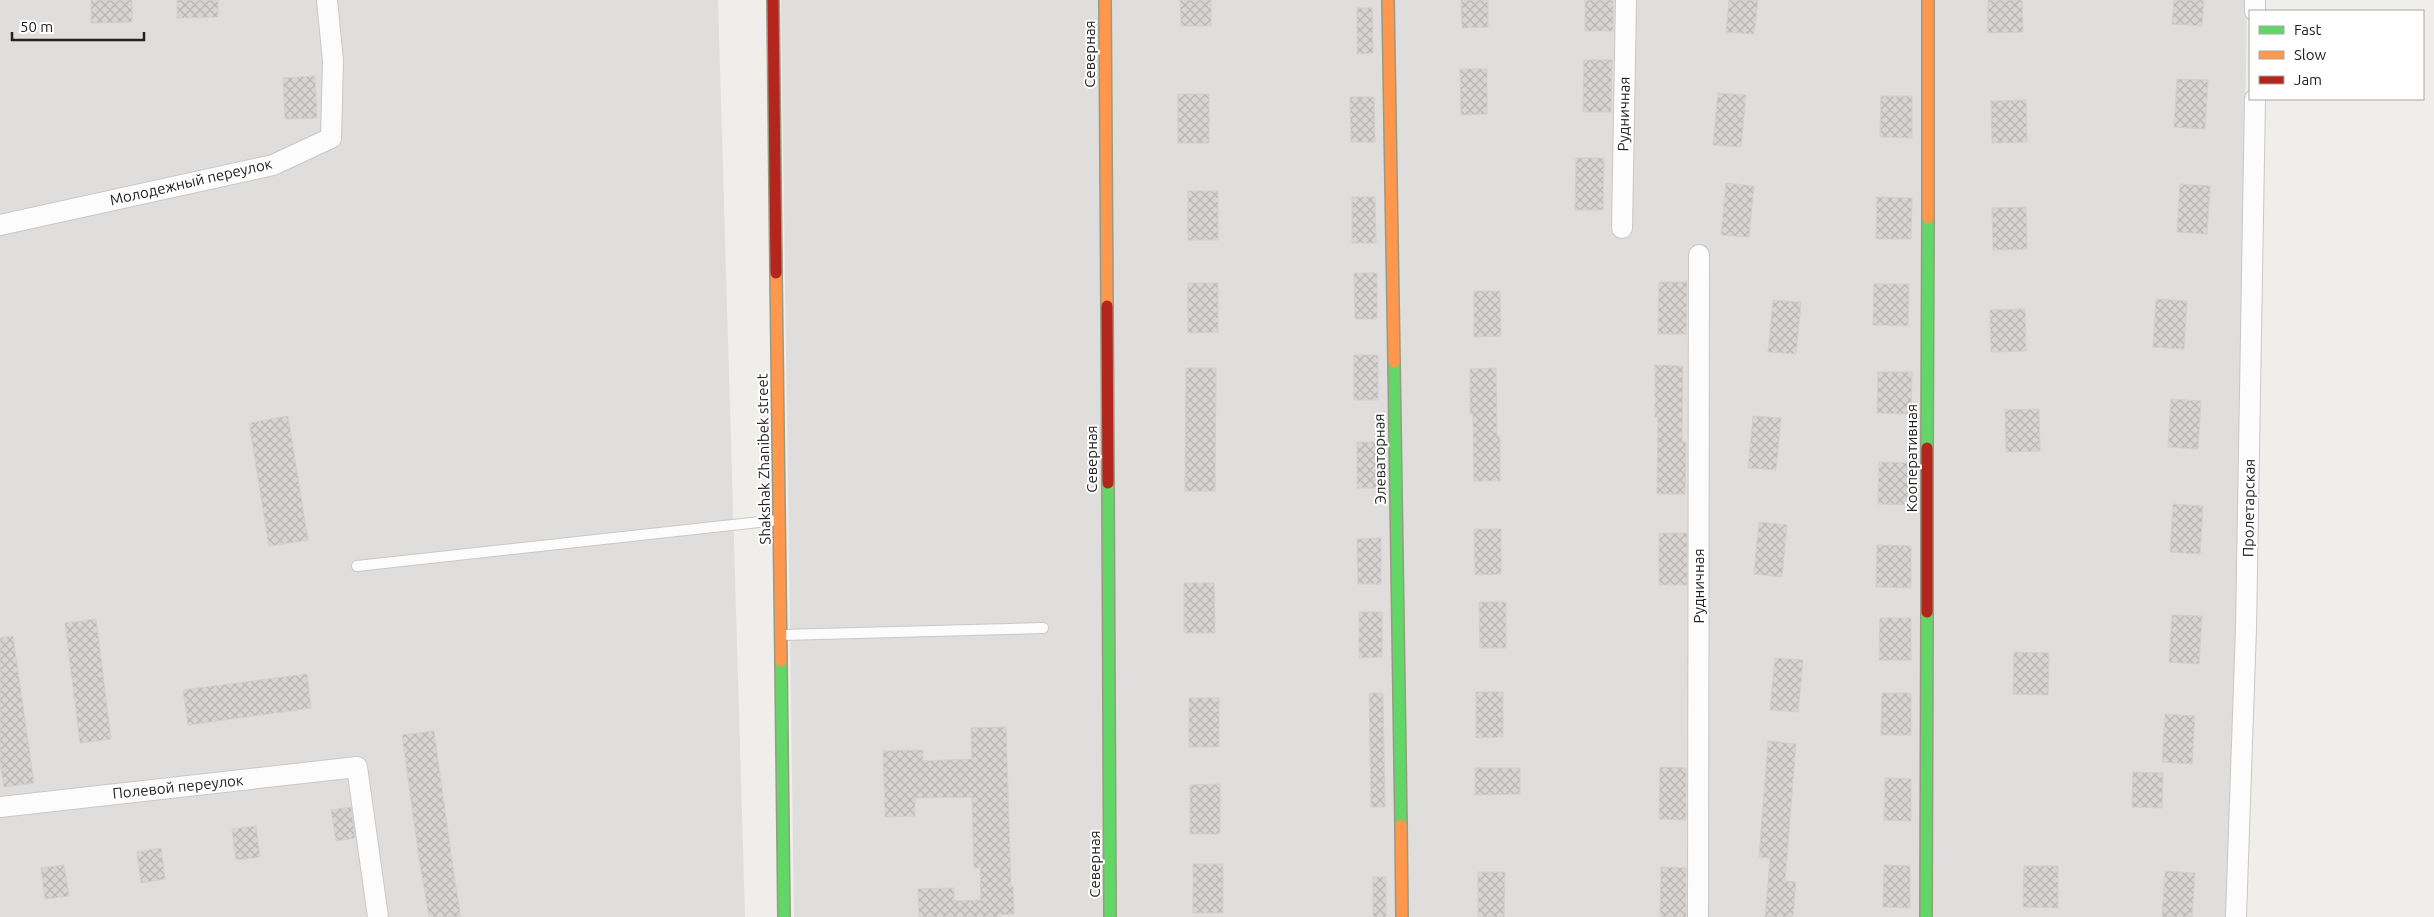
<svg xmlns="http://www.w3.org/2000/svg" width="2434" height="917" viewBox="0 0 2434 917" font-family="Ubuntu,sans-serif">
	<defs>
		<pattern id="building-cross-hatch" width="8" height="8" patternUnits="userSpaceOnUse" patternTransform="scale(1.25)"><rect width="8" height="8" fill="#d7d4d2"/><path d="M0 0l8 8M0 8l8-8" fill="none" stroke="#b8b6b4"/></pattern>
	</defs>
	<rect width="100%" height="100%" fill="#f0eeeb"/>
	<path fill="#dfdedc" d="M 0,0 L 718,0 L 745,917 L 0,917 Z
		M 781,0 L 2247,0 L 2237,642 L 2227,917 L 794,917 Z"/>
	<path fill="url(#building-cross-hatch)" stroke="#d3d0cc" d="M 91,0 L 132,0 L 132,22 L 91,23 Z
		M 177,0 L 218,0 L 218,17 L 177,18 Z
		M 1180,0 L 1211,0 L 1211,26 L 1181,26 Z
		M 1461,0 L 1488,0 L 1488,27 L 1462,28 Z
		M 1585,0 L 1613,0 L 1613,31 L 1585,31 Z
		M 1729,0 L 1758,0 L 1754,34 L 1726,32 Z
		M 1988,0 L 2022,0 L 2023,32 L 1988,33 Z
		M 2174,0 L 2204,0 L 2202,26 L 2172,24 Z
		M 1357,8 L 1372,8 L 1373,53 L 1357,54 Z
		M 1584,60 L 1612,60 L 1611,112 L 1583,112 Z
		M 1460,69 L 1487,69 L 1487,114 L 1461,115 Z
		M 315,76 L 317,118 L 285,119 L 283,78 Z
		M 2177,79 L 2208,80 L 2205,129 L 2174,127 Z
		M 1718,93 L 1746,95 L 1741,147 L 1713,145 Z
		M 1178,94 L 1209,94 L 1209,143 L 1178,143 Z
		M 1881,96 L 1912,96 L 1912,138 L 1880,137 Z
		M 1350,97 L 1374,97 L 1375,142 L 1351,142 Z
		M 2026,100 L 2027,142 L 1992,143 L 1991,101 Z
		M 1576,158 L 1604,158 L 1603,210 L 1575,210 Z
		M 1726,183 L 1754,186 L 1749,237 L 1721,235 Z
		M 2180,184 L 2210,186 L 2207,234 L 2177,232 Z
		M 1188,191 L 1218,191 L 1218,240 L 1188,240 Z
		M 1352,197 L 1375,197 L 1376,243 L 1352,243 Z
		M 1877,197 L 1912,198 L 1911,239 L 1876,239 Z
		M 2026,207 L 2027,249 L 1993,250 L 1992,208 Z
		M 1354,273 L 1377,273 L 1377,319 L 1355,319 Z
		M 1659,282 L 1687,282 L 1686,334 L 1658,334 Z
		M 1188,283 L 1218,283 L 1218,332 L 1188,333 Z
		M 1874,284 L 1909,284 L 1908,326 L 1873,325 Z
		M 1474,291 L 1500,291 L 1501,336 L 1474,337 Z
		M 2156,299 L 2187,301 L 2184,349 L 2153,347 Z
		M 1773,300 L 1801,302 L 1796,354 L 1768,352 Z
		M 2025,309 L 2026,351 L 1991,352 L 1990,310 Z
		M 1354,355 L 1378,355 L 1378,400 L 1354,400 Z
		M 1655,365 L 1683,366 L 1682,442 L 1686,442 L 1685,494 L 1657,494 L 1658,417 L 1655,417 Z
		M 1186,368 L 1216,368 L 1215,491 L 1185,491 Z
		M 1496,368 L 1497,436 L 1500,436 L 1500,481 L 1474,481 L 1473,414 L 1470,414 L 1470,369 Z
		M 1878,372 L 1912,372 L 1911,414 L 1877,413 Z
		M 2171,399 L 2201,401 L 2198,449 L 2168,447 Z
		M 2039,409 L 2040,451 L 2006,452 L 2005,410 Z
		M 288,416 L 308,540 L 269,546 L 249,423 Z
		M 1753,416 L 1781,418 L 1776,470 L 1748,468 Z
		M 1357,442 L 1379,442 L 1380,488 L 1357,488 Z
		M 1879,462 L 1911,463 L 1911,505 L 1878,504 Z
		M 2173,504 L 2203,506 L 2200,554 L 2170,552 Z
		M 1759,522 L 1787,525 L 1782,577 L 1754,574 Z
		M 1474,529 L 1501,529 L 1501,574 L 1475,575 Z
		M 1659,533 L 1687,533 L 1687,585 L 1659,585 Z
		M 1381,538 L 1381,584 L 1358,584 L 1357,539 Z
		M 1877,545 L 1911,546 L 1911,588 L 1876,587 Z
		M 1184,583 L 1214,583 L 1215,633 L 1184,633 Z
		M 1479,602 L 1506,602 L 1506,648 L 1480,648 Z
		M 1359,612 L 1382,612 L 1382,657 L 1359,658 Z
		M 2172,615 L 2202,616 L 2199,664 L 2169,662 Z
		M 1880,618 L 1911,618 L 1911,660 L 1879,660 Z
		M 96,619 L 111,739 L 80,743 L 65,623 Z
		M 13,636 L 34,783 L 4,787 L 0,762 L 0,638 Z
		M 2014,652 L 2049,653 L 2048,695 L 2013,694 Z
		M 1775,658 L 1803,660 L 1798,712 L 1770,710 Z
		M 307,674 L 311,708 L 188,725 L 183,690 Z
		M 1476,692 L 1503,692 L 1503,737 L 1476,738 Z
		M 1369,693 L 1383,693 L 1385,807 L 1371,807 Z
		M 1882,693 L 1911,693 L 1911,735 L 1881,735 Z
		M 1189,698 L 1219,698 L 1219,747 L 1189,747 Z
		M 2165,714 L 2195,716 L 2192,764 L 2162,762 Z
		M 1006,727 L 1011,886 L 1013,886 L 1014,914 L 999,915 L 999,917 L 919,917 L 918,889 L 954,888 L 954,901 L 981,900 L 980,868 L 974,868 L 972,797 L 915,798 L 915,816 L 885,817 L 883,751 L 923,750 L 923,761 L 972,759 L 971,728 Z
		M 434,731 L 454,875 L 461,917 L 429,917 L 419,858 L 402,735 Z
		M 1768,741 L 1796,744 L 1785,881 L 1796,882 L 1793,917 L 1765,917 L 1770,858 L 1759,857 Z
		M 1660,767 L 1686,768 L 1686,820 L 1659,819 Z
		M 1475,768 L 1520,768 L 1520,794 L 1475,795 Z
		M 2133,772 L 2163,773 L 2162,808 L 2132,807 Z
		M 1885,778 L 1911,779 L 1911,821 L 1884,820 Z
		M 1220,784 L 1220,834 L 1190,834 L 1190,785 Z
		M 351,807 L 355,838 L 336,841 L 331,810 Z
		M 256,826 L 260,857 L 236,860 L 232,829 Z
		M 161,848 L 165,879 L 141,883 L 137,852 Z
		M 1193,864 L 1223,864 L 1223,913 L 1193,913 Z
		M 64,865 L 69,896 L 45,899 L 41,868 Z
		M 1884,865 L 1910,866 L 1910,908 L 1883,907 Z
		M 2024,866 L 2058,866 L 2058,908 L 2023,907 Z
		M 1661,867 L 1686,868 L 1686,917 L 1660,917 Z
		M 2165,871 L 2195,873 L 2192,917 L 2162,917 Z
		M 1478,872 L 1505,872 L 1504,917 L 1478,917 Z
		M 1373,877 L 1386,877 L 1386,917 L 1373,917 Z"/>
	<g fill="none" stroke-linecap="round" stroke-linejoin="round">
		<defs>
			<path id="lane" d="M 357,566 L 778,520
				M 782,635 L 1043,628"/>
			<path id="street" d="M 2255,0 L 2255,11
				M 0,225 L 273,165 L 331,138 L 333,61 L 327,0
				M 1622,228 L 1626,0
				M 0,807 L 357,767 L 378,917
				M 1698,917 L 1699,255
				M 2236,917 L 2246,628 L 2255,99"/>
			<path id="fast" d="M 1394,362 L 1401,825
				M 1927,448 L 1928,218
				M 1108,483 L 1110,917
				M 781,661 L 784,917
				M 1926,917 L 1927,612"/>
			<path id="slow" d="M 1105,0 L 1107,306
				M 1388,0 L 1394,362
				M 1928,218 L 1928,0
				M 776,273 L 781,661
				M 1401,825 L 1402,917"/>
			<path id="jam" d="M 773,0 L 776,273
				M 1107,306 L 1108,483
				M 1927,612 L 1927,448"/>
		</defs>
		<use href="#lane" stroke="#c9c8c7" stroke-width="12"/>
		<use href="#street" stroke="#c9c8c7" stroke-width="22"/>
		<use href="#fast" stroke="#999a82" stroke-width="14"/>
		<use href="#slow" stroke="#999a82" stroke-width="14"/>
		<use href="#jam" stroke="#999a82" stroke-width="14"/>
		<use href="#lane" stroke="#fdfcfc" stroke-width="10"/>
		<use href="#street" stroke="#fdfcfc" stroke-width="20"/>
		<use href="#fast" stroke="#63d668" stroke-width="11"/>
		<use href="#slow" stroke="#ff974d" stroke-width="11"/>
		<use href="#jam" stroke="#b3261e" stroke-width="11"/>
	</g>
	<g text-anchor="middle" stroke-width="4" stroke-linejoin="round" paint-order="stroke">
		<g font-size="15" fill="#222" stroke="#fff">
			<text transform="translate(1090 54) rotate(-90)" y="5">Северная</text>
			<text transform="translate(1624 114) rotate(-89)" y="5">Рудничная</text>
			<text transform="translate(191 182) rotate(-13)" y="5">Молодежный переулок</text>
			<text transform="translate(1912 458) rotate(-90)" y="5">Кооперативная</text>
			<text transform="translate(764 459) rotate(-91)" y="5">Shakshak Zhanibek street</text>
			<text transform="translate(1092 459) rotate(-90)" y="5">Северная</text>
			<text transform="translate(1380 459) rotate(-91)" y="5">Элеваторная</text>
			<text transform="translate(2249 508) rotate(-89)" y="5">Пролетарская</text>
			<text transform="translate(1699 586) rotate(-90)" y="5">Рудничная</text>
			<text transform="translate(178 787) rotate(-6)" y="5">Полевой переулок</text>
			<text transform="translate(1095 864) rotate(-90)" y="5">Северная</text>
		</g>
	</g>
	<rect x="2249" y="10" width="175" height="90" fill="#ffffff" stroke="#a7a7a7"/>
	<rect x="2259" y="26" width="25" height="8" fill="#63d668" stroke="#a7a7a7"/>
	<text x="2294" y="35" font-size="15" fill="#222222">Fast</text>
	<rect x="2259" y="51" width="25" height="8" fill="#ff974d" stroke="#a7a7a7"/>
	<text x="2294" y="60" font-size="15" fill="#222222">Slow</text>
	<rect x="2259" y="76" width="25" height="8" fill="#b3261e" stroke="#a7a7a7"/>
	<text x="2294" y="85" font-size="15" fill="#222222">Jam</text>
	<path d="M12 32v8h132v-8" fill="none" stroke="#222222" stroke-width="2.5"/>
	<text x="20" y="32" font-size="15" fill="#222222" stroke="#ffffff" stroke-width="4" paint-order="stroke">50 m</text>
</svg>
